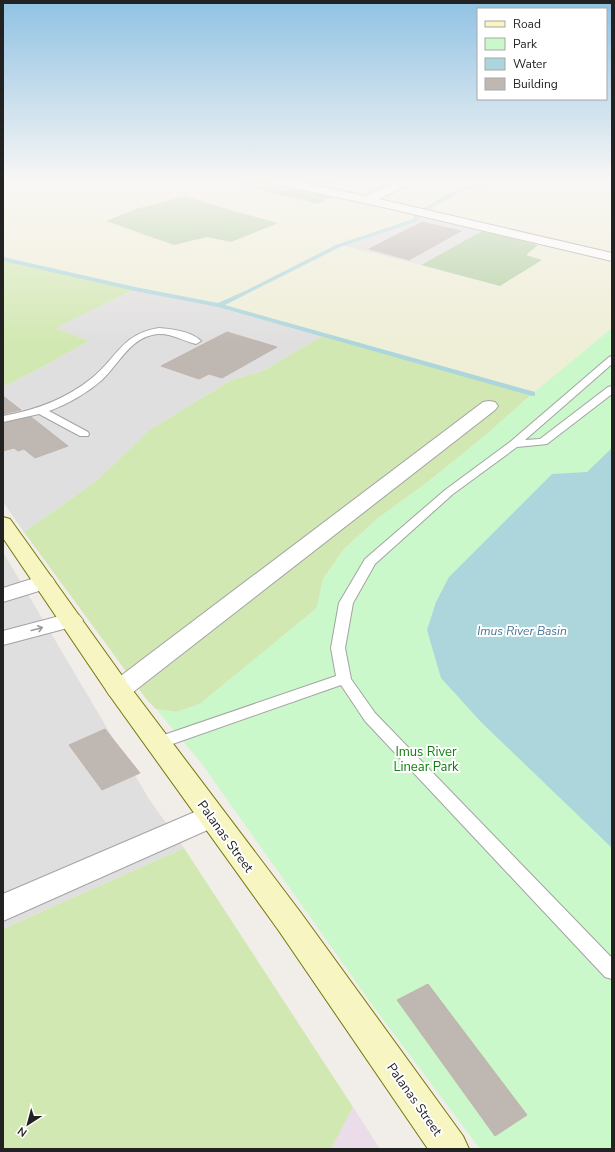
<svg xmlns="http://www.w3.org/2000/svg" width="615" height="1152" viewBox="0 0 615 1152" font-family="'Nunito Sans',sans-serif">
	<rect width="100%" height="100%" fill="#f1eee9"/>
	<path fill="#e0dfdf" d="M 417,216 L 482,231 L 421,265 L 340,245 L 372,233 L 397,228 L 416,220 Z
		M 135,289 L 219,305 L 324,335 L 263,371 L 231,380 L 151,429 L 95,482 L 24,532 L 3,502 L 3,387 L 42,367 L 89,341 L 54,328 Z
		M 3,552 L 149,799 L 184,848 L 3,929 Z"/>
	<path fill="#eadce9" d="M 353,1107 L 380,1149 L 331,1149 Z"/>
	<path fill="#efeed6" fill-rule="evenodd" d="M 5,182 L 229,182 L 318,204 L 331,197 L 315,193 L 342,182 L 460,182 L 477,191 L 497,182 L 612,182 L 612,255 L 388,202 L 377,207 L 417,216 L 416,220 L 397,228 L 372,233 L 341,245 L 500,286 L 541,260 L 525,255 L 538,245 L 612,262 L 612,328 L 532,394 L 219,305 L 135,289 L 3,259 L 3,190 L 16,185 ZM 185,196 L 230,210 L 278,223 L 231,242 L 207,237 L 129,229 L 107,221 L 136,209 Z"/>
	<path fill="#d2e8b2" d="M 3,259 L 135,289 L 55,328 L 89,341 L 42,367 L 3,387 Z
		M 324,335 L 532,394 L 487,434 L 429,481 L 377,519 L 344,549 L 323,579 L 317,608 L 200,704 L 176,712 L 156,709 L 147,700 L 24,532 L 95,482 L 151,429 L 231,380 L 263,371 Z
		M 184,848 L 353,1107 L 331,1149 L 3,1149 L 3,929 Z"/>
	<path fill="#b2cfa0" d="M 229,182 L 342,182 L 316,193 L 331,197 L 318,204 Z
		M 185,196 L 230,210 L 278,223 L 231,242 L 207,237 L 174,245 L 106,221 L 136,209 Z
		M 482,231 L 538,245 L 526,255 L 542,260 L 500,286 L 421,265 Z"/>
	<path fill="#caf8ca" d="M 612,328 L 612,1149 L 480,1149 L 373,1006 L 202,764 L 156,709 L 176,712 L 200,704 L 317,608 L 323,579 L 344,549 L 377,519 L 429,481 L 487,434 L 532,394 Z"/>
	<path fill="#acd6dc" d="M 612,448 L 612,848 L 481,722 L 441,678 L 427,630 L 436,602 L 449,577 L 552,474 L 587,472 Z"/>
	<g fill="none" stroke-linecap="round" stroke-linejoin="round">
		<path fill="#acd6dc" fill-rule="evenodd" d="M 489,182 L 496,182 L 481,189 L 465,190 L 424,212 L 420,212 L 418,221 L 340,247 L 225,305 L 535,392 L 535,396 L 532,396 L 218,307 L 135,291 L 3,261 L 3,257 L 135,287 L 218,303 L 247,290 L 336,245 L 413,219 L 416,212 L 420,212 L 420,210 C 433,203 447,193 462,188 C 471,184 479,186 489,182 Z"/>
	</g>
	<path fill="#bfb7b2" stroke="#c3b4ac" d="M 422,222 L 461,231 L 409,260 L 369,249 Z
		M 227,332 L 277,347 L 222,378 L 209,374 L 199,379 L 161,366 Z
		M 3,396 L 21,410 L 3,414 Z
		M 31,417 L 68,446 L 35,458 L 24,449 L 18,451 L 14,448 L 3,451 L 3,423 Z
		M 105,729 L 140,773 L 102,790 L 69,745 Z
		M 428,984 L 527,1115 L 495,1136 L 397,1000 Z"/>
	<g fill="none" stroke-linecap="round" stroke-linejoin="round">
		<defs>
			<path id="lane" d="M 159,328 C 172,329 191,331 201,341 L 196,344 C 183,341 172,333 158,334 C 131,336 119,364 102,380 C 87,393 68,404 49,411 L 88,432 L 89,434 L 88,436 L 80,436 L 39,414 L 3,422 L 3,416 C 36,410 66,399 92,378 C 118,357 121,334 159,328 Z
				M 612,356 L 612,364 L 525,440 L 540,439 L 608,387 L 612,386 L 612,394 L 547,444 L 517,447 L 453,494 L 375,564 L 353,603 L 345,648 L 351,679 L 375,713 L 612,958 L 612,979 L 605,977 L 365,721 L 341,685 L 164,747 L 158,749 L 152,747 L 150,743 L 152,739 L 336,676 L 331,648 L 339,603 L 365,559 L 445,490 L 510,442 L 609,357 Z"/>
			<path id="street" d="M 274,182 L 297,182 L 366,196 L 397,182 L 412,182 L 410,184 L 379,199 L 612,253 L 612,261 L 387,208 L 280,185 L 276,184 Z
				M 489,401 L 495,402 L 498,406 L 495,410 L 128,696 L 119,698 L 110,696 L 106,690 L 110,684 L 483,402 Z
				M 44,575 L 52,577 L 55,582 L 52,587 L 3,602 L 3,588 Z
				M 71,613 L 79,615 L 83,620 L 79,625 L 3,645 L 3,631 Z
				M 211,805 L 221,808 L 225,816 L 221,824 L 3,921 L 3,894 Z"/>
			<path id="secondary" d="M 3,517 L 10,519 L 128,684 L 301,913 L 463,1136 L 469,1149 L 428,1149 L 279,931 L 110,696 L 3,538 Z"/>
		</defs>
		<use href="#lane" stroke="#a3a3a3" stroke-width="2"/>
		<use href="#street" stroke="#a3a3a3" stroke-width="2"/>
		<use href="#secondary" stroke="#75770a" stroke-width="2"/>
		<use href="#lane" fill="#fff" fill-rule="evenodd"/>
		<use href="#street" fill="#fff" fill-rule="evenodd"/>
		<use href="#secondary" fill="#f7f5c1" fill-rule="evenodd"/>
	</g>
	<defs><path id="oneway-shaft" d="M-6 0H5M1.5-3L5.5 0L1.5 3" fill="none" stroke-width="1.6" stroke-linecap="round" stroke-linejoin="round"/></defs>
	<use stroke="#9c9c9c" href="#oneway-shaft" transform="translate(37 629) rotate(-15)"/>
	<linearGradient id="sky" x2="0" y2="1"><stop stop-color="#90c2e3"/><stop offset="0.53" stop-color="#f9f7f5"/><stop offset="1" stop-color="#f9f7f5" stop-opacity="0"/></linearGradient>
	<rect width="615" height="343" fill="url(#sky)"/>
	<g text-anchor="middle" stroke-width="4" stroke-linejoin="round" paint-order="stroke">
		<g font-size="12" font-style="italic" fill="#477696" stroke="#fff">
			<text x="522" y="635">Imus River Basin</text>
		</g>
		<g font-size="13" fill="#127e11" stroke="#fff">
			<text x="426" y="756">Imus River<tspan x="426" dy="15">Linear Park</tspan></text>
		</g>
		<g font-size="13" fill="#222" stroke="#fff">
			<text transform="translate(226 836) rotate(54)" y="5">Palanas Street</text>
			<text transform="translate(415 1099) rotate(55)" y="5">Palanas Street</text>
		</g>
	</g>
	<rect width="615" height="1152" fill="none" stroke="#222222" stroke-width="8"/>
	<rect x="477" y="8" width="130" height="92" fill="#ffffff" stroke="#a7a7a7"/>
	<rect x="485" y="21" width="20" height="6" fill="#f7f5c1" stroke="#a7a7a7"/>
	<text x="513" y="28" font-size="12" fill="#222222">Road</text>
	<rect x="485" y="38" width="20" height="12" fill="#caf8ca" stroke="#a7a7a7"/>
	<text x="513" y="48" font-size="12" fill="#222222">Park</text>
	<rect x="485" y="58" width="20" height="12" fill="#acd6dc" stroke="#a7a7a7"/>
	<text x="513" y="68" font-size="12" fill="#222222">Water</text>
	<rect x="485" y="78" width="20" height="12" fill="#bfb7b2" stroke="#a7a7a7"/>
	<text x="513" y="88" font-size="12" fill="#222222">Building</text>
	<g transform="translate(28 1124) rotate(216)" stroke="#ffffff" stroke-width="3" paint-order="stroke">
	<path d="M0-3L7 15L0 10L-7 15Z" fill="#222222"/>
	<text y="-6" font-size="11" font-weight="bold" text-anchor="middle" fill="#222222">N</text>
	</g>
</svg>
